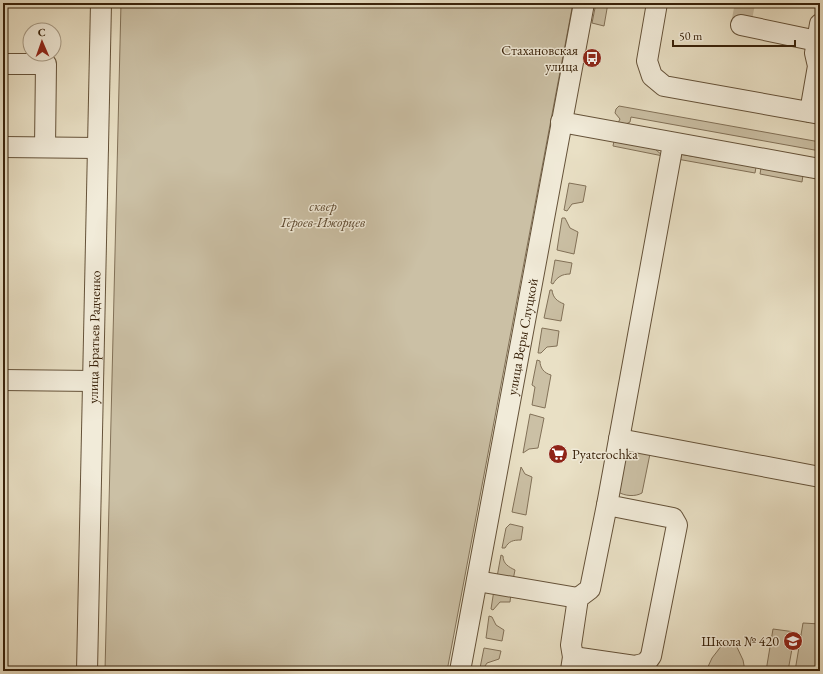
<svg xmlns="http://www.w3.org/2000/svg" width="823" height="674" viewBox="0 0 823 674" font-family="'EB Garamond',serif">
	<rect width="100%" height="100%" fill="#e9e0c5"/>
	<filter id="stains"><feTurbulence type="fractalNoise" baseFrequency=".005" numOctaves="4"/><feColorMatrix values="0 0 0 0 .2 0 0 0 0 .09 0 0 0 0 .02 0 0 0 .5 -.17"/></filter>
	<radialGradient id="worn" r=".72"><stop offset=".6" stop-color="#630" stop-opacity="0"/><stop offset="1" stop-color="#630" stop-opacity=".3"/></radialGradient>
	<path fill="#cbc0a5" stroke="#827158" d="M 121,3 L 573,3 L 447,671 L 105,671 Z
		M 596,3 L 608,3 L 604,26 L 592,23 Z
		M 619,106 L 820,142 L 820,151 L 631,117 L 630,122 L 626,124 L 618,123 L 620,119 L 615,113 L 616,109 Z
		M 614,141 L 655,149 L 663,156 L 613,146 Z
		M 679,154 L 756,167 L 755,173 L 677,159 Z
		M 761,168 L 803,175 L 802,182 L 760,174 Z
		M 569,183 L 586,186 L 583,202 L 572,204 L 567,211 L 564,210 Z
		M 562,218 L 565,218 L 570,228 L 578,232 L 574,254 L 557,250 Z
		M 555,260 L 572,263 L 570,274 C 562,274 557,277 553,284 L 551,283 Z
		M 550,290 L 552,290 C 553,298 557,301 564,304 L 561,321 L 544,318 Z
		M 542,328 L 559,331 L 557,346 L 547,347 L 541,353 L 538,353 Z
		M 537,360 L 540,361 C 540,368 544,373 551,375 L 545,408 L 532,405 L 535,387 L 532,385 Z
		M 530,414 L 544,418 L 538,448 L 529,449 L 523,453 Z
		M 651,449 L 642,493 C 635,497 625,496 618,492 L 625,455 L 632,450 Z
		M 521,467 L 525,474 L 532,477 L 526,515 L 512,512 Z
		M 510,524 L 523,527 L 521,540 C 513,540 509,541 505,548 L 502,548 L 506,528 Z
		M 501,555 L 503,556 C 503,564 509,567 515,570 L 513,580 L 497,577 Z
		M 494,590 L 511,593 L 510,602 L 500,602 L 493,610 L 491,609 Z
		M 489,616 L 492,617 L 496,625 L 504,630 L 502,641 L 486,638 Z
		M 803,623 L 820,624 L 820,671 L 795,671 Z
		M 773,629 L 795,632 L 788,671 L 766,671 Z
		M 726,640 L 735,643 L 743,660 L 745,671 L 706,671 L 712,658 Z
		M 484,648 L 501,651 L 499,659 L 487,663 L 483,669 L 480,668 Z"/>
	<g fill="none" stroke-linecap="round" stroke-linejoin="round">
		<path stroke="#c6baa0" stroke-width="20" stroke-dasharray="20 10" stroke-linecap="butt" d="M 741,25 L 745,3"/>
		<defs>
			<g id="minor">
				<path d="M 657,3 L 647,61 L 652,76 L 664,86 L 820,114"/>
				<path d="M 741,25 L 817,41"/>
				<path d="M 3,64 L 46,64 L 45,147"/>
				<path d="M 810,112 L 818,66 L 815,53 L 820,24"/>
				<path d="M 561,122 L 820,169"/>
				<path d="M 3,147 L 98,148"/>
				<path d="M 3,380 L 93,381"/>
				<path d="M 619,439 L 820,477"/>
				<path d="M 477,581 L 578,598"/>
				<path d="M 573,657 L 635,666 L 646,663 L 651,656 L 677,525 L 673,518 L 607,505 L 673,144"/>
				<path d="M 571,670 L 573,657 L 571,645 L 578,598 L 590,589 L 607,505"/>
				<path id="s1" d="M 87,671 L 101,3"/>
				<path id="s2" d="M 460,671 L 584,3"/>
			</g>
		</defs>
		<use href="#minor" stroke="#655239" stroke-width="22"/>
		<use href="#minor" stroke="#f1ebd9" stroke-width="20"/>
	</g>
	<defs>
		<symbol id="bus-disc" viewBox="-11 -11 22 22"><circle r="9.5" fill="#8f2418" stroke="#f1ebd9"/><path d="M-5-6H5V4H4V6H2V4H-2V6H-4V4H-5ZM-3.5-4V0h7V-4ZM-3.5 1.2v1.5H-2V1.2ZM2 1.2v1.5H3.5V1.2Z" fill="#fff"/></symbol>
		<symbol id="supermarket-disc" viewBox="-11 -11 22 22"><circle r="9.5" fill="#8f2418" stroke="#f1ebd9"/><path d="M-6-5.5h2.5l.6 2H6L4.5 2H-2.5L-4.4-4H-6ZM-1.5 3.2a1.3 1.3 0 1 0 .1 0ZM3 3.2a1.3 1.3 0 1 0 .1 0Z" fill="#fff"/></symbol>
		<symbol id="school-disc" viewBox="-11 -11 22 22"><circle r="9.5" fill="#8f2418" stroke="#f1ebd9"/><path d="M0-5L7-2L0 1L-7-2ZM-4 1L0 2.5L4 1V4Q0 6-4 4Z" fill="#fff"/></symbol>
	</defs>
	<g fill-rule="evenodd">
		<use href="#bus-disc" x="581" y="47" width="22" height="22"/>
		<use href="#supermarket-disc" x="547" y="443" width="22" height="22"/>
		<use href="#school-disc" x="782" y="630" width="22" height="22"/>
	</g>
	<g text-anchor="middle" stroke-width="3" stroke-linejoin="round" paint-order="stroke">
		<g font-size="14" fill="#39220a" stroke="#f1ebd9" text-anchor="end">
			<text x="578" y="55">Стахановская<tspan x="578" dy="16">улица</tspan></text>
			<text x="572" y="459" text-anchor="start">Pyaterochka</text>
			<text x="779" y="646">Школа № 420</text>
		</g>
		<g font-size="14" font-style="italic" fill="#5e4a31" stroke="#f1ebd9">
			<text x="323" y="211">сквер<tspan x="323" dy="16">Героев-Ижорцев</tspan></text>
		</g>
		<g font-size="14" fill="#39220a" stroke="#f1ebd9">
			<text dy="5" stroke="none"><textPath href="#s1" startOffset="334">улица Братьев Радченко</textPath></text>
			<text dy="5" stroke="none"><textPath href="#s2" startOffset="340">улица Веры Слуцкой</textPath></text>
		</g>
	</g>
	<rect width="823" height="674" fill="none" stroke="#e9e0c5" stroke-width="16"/>
	<rect x="4" y="4" width="815" height="666" fill="none" stroke="#39220a" stroke-width="2"/>
	<rect x="8" y="8" width="807" height="658" fill="none" stroke="#39220a"/>
	<g transform="translate(42 42) rotate(358)"><circle r="19" fill="#f1ebd9" stroke="#a79b86"/>
	<path d="M0-3L7 15L0 10L-7 15Z" fill="#8f2418"/>
	<text y="-6" font-size="11" font-weight="bold" text-anchor="middle" fill="#39220a">С</text>
	</g>
	<path d="M673 40v6h122v-6" fill="none" stroke="#39220a" stroke-width="2"/>
	<text x="679" y="40" font-size="12" fill="#39220a" stroke="#f1ebd9" stroke-width="3" paint-order="stroke">50 m</text>
	<rect width="100%" height="100%" filter="url(#stains)"/>
	<rect width="100%" height="100%" fill="url(#worn)"/>
</svg>
